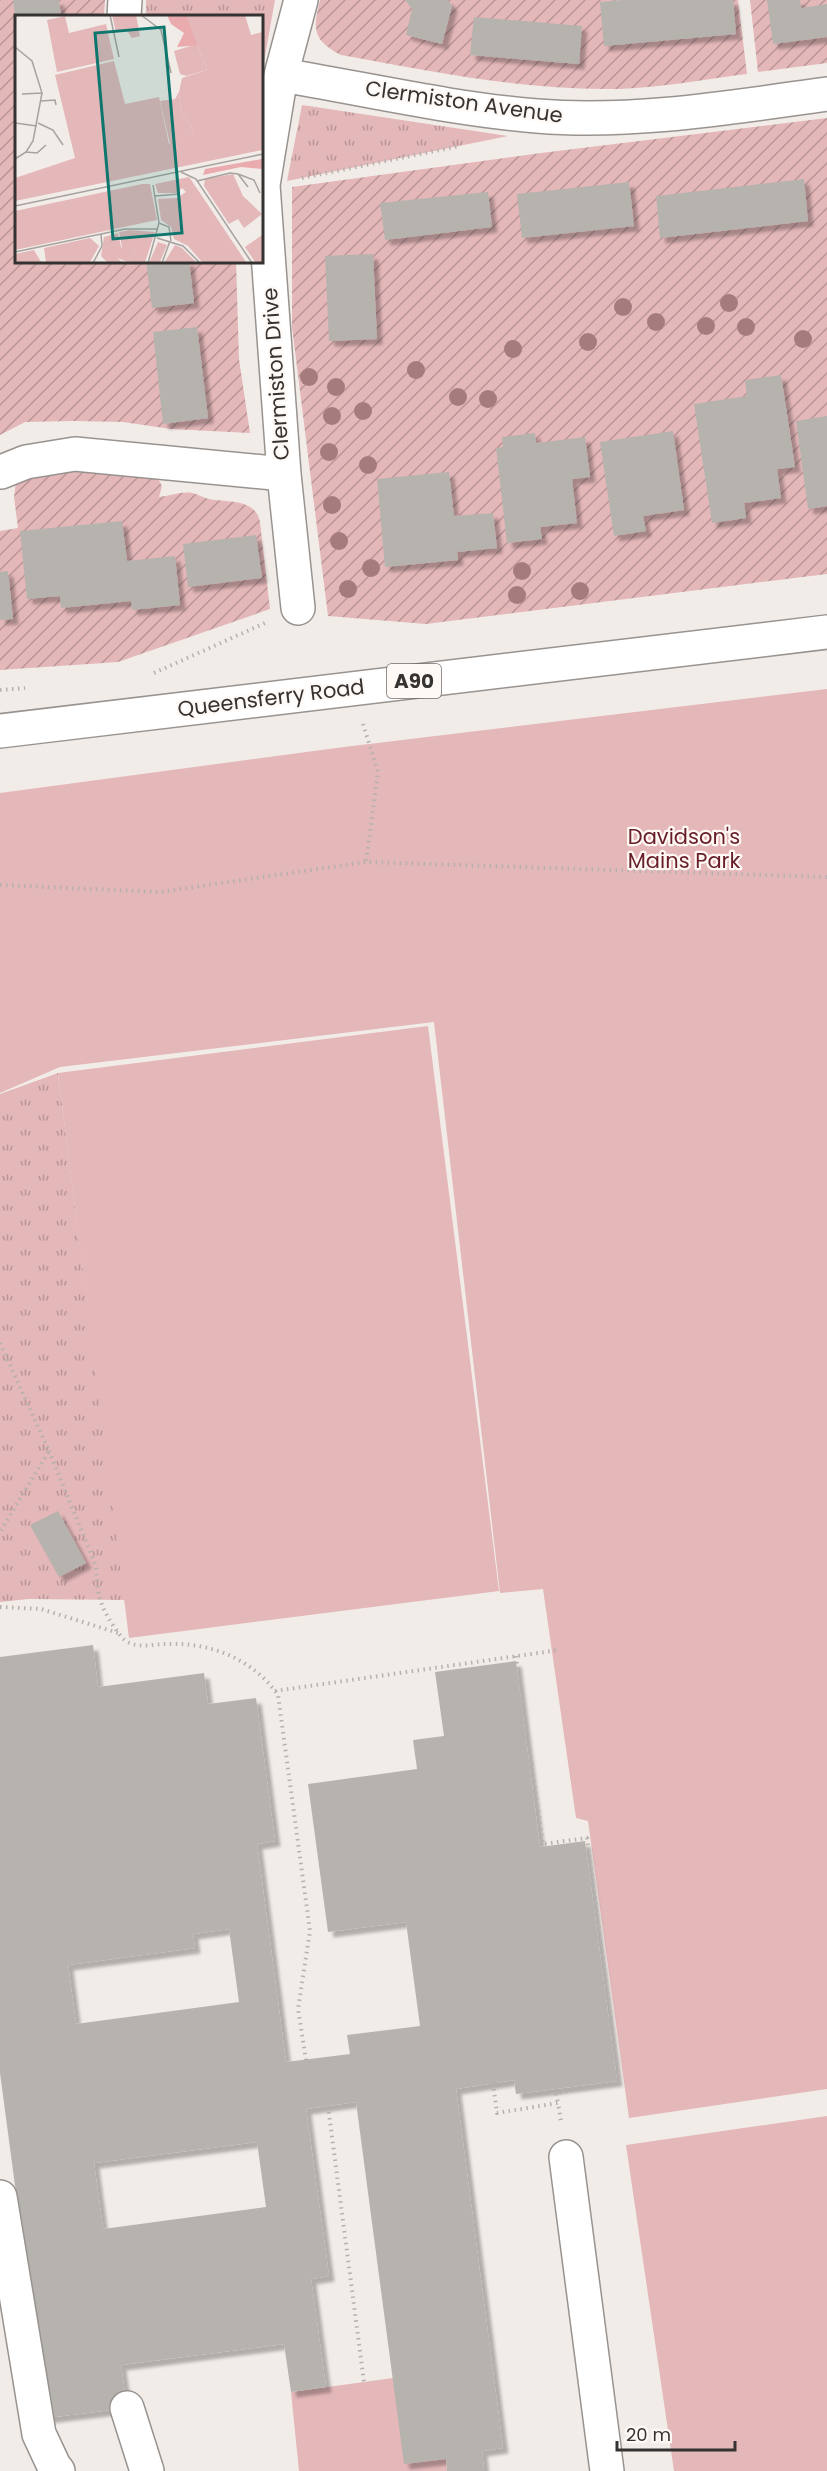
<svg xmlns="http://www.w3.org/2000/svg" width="827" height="2471" viewBox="0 0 827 2471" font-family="Poppins,sans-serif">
	<defs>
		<pattern id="grass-tufts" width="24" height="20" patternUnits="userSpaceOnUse" patternTransform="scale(1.5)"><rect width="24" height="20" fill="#e4b7b9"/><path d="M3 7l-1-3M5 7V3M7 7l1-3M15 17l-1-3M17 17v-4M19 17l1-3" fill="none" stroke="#ba9597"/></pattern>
		<pattern id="garden-furrows" width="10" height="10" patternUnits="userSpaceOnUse" patternTransform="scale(1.5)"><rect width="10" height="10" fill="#e4b7b9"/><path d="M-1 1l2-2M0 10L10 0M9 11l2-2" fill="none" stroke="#ba9597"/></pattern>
		<filter id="shadow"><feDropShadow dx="5.5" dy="5.5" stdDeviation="1.5" flood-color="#0004"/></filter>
	</defs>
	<rect width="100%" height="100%" fill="#f2ece8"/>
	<path fill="url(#grass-tufts)" d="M 146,0 L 275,0 L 261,78 L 261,16 L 146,16 Z
		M 302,105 L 508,136 L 287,181 Z
		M 58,1073 L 125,1600 L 28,1599 L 0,1602 L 0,1094 Z"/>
	<path fill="#e4b7b9" d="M 827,689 L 827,2089 L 629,2118 L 588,1821 L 576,1818 L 543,1589 L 500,1593 L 434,1022 L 60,1067 L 0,1093 L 0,793 L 344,747 Z
		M 428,1026 L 499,1591 L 129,1638 L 58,1073 Z
		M 827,2116 L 827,2471 L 674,2471 L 626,2145 Z
		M 393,2378 L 446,2459 L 447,2471 L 299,2471 L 291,2392 Z"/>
	<path fill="url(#garden-furrows)" d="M 0,0 L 105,0 L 104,16 L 16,16 L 16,261 L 236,261 L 239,359 L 250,433 L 171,429 L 123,422 L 73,421 L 25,422 L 0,435 Z
		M 320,0 L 738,0 L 747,74 C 705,79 654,89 612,89 C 520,90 430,71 341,55 C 312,40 313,29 320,0 Z
		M 750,0 L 827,0 L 827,63 L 758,72 Z
		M 827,118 L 827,574 L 426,624 L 328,616 L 292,327 L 292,187 L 541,153 Z
		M 72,463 L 150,474 L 158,479 L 162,486 L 159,497 C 169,496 182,491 192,493 C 198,494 203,498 209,499 C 229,503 255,498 260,522 L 270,609 L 118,662 L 0,670 L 0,531 L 18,528 L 14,497 L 16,482 Z"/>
	<path fill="#b6b3ae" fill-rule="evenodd" filter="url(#shadow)" d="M 13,0 L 59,0 L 61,16 L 15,16 Z
		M 405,0 L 448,0 L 452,6 L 442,44 L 406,35 L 412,9 Z
		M 622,0 L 733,0 L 736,34 L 604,46 L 600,2 Z
		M 767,0 L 800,0 L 801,8 L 827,4 L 827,37 L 773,44 Z
		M 474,17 L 582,26 L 579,64 L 470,55 Z
		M 804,179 L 808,221 L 660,238 L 656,196 Z
		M 629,182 L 634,226 L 522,238 L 517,194 Z
		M 488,192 L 492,227 L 385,240 L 380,203 Z
		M 373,254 L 377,339 L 329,341 L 325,256 Z
		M 146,261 L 189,261 L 194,303 L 152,308 Z
		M 197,327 L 208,418 L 163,424 L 153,332 Z
		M 781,375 L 795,467 L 777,469 L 781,498 L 744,503 L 746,518 L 712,523 L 694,404 L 747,396 L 745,380 Z
		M 827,416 L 827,506 L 808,509 L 796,421 Z
		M 673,431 L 684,510 L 643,516 L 646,531 L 614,536 L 600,442 Z
		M 535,433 L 536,443 L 585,437 L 590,477 L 572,479 L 577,523 L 540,527 L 542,539 L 507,543 L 496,448 L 503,447 L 502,437 Z
		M 449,472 L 454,516 L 493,513 L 497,548 L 457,552 L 458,560 L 385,567 L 377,479 Z
		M 122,521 L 127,561 L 175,556 L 180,605 L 132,610 L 131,601 L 61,608 L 60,596 L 27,599 L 20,531 Z
		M 256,535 L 262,578 L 188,587 L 183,544 Z
		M 8,571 L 13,619 L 0,620 L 0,572 Z
		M 58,1511 L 86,1563 L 59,1577 L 30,1525 Z
		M 93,1645 L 98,1687 L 204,1673 L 208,1704 L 256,1698 L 275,1841 L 257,1844 L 286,2062 L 350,2054 L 347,2035 L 420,2026 L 406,1922 L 328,1932 L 308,1784 L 417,1769 L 413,1740 L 444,1736 L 435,1672 L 516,1661 L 540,1847 L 585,1841 L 617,2081 L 516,2094 L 514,2080 L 456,2089 L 503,2448 L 482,2451 L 484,2471 L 447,2471 L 446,2459 L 404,2464 L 356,2102 L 306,2109 L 329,2276 L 311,2279 L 326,2387 L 291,2392 L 284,2344 L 121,2365 L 127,2408 L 46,2418 L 0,2073 L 0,1657 ZM 229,1929 L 239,2002 L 76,2024 L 68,1965 L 195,1948 L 193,1934 ZM 257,2142 L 266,2207 L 103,2229 L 94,2163 Z"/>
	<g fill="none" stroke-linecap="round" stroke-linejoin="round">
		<defs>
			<path id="minor" d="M 124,16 L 125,0
				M 281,75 C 366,89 451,109 537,116 C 632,124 733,107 827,94
				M 1,472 L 26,462 L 75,454 L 284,474
				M 298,608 L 284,474 L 263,185 L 281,75 L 301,0
				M 566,2157 L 607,2471
				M 0,2197 L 39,2434 L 54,2466 L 58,2471
				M 127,2408 L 147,2471"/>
			<path id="major" d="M 0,731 L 827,632"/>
		</defs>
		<use href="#minor" stroke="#98938f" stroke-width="36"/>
		<use href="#major" stroke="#98938f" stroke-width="36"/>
		<path stroke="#b6b1ae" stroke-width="4" stroke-dasharray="1.5 4.5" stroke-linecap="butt" d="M 302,178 L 460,146
			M 154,673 L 265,623
			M 0,690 L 25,688
			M 363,724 L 378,772 L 366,862
			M 0,885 L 160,892 L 366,862 L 827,877
			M 0,1343 L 49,1451 L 0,1532
			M 49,1451 L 96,1566 C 97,1593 99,1604 114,1627 C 118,1632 123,1641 130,1643 C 141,1648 154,1644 166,1644 C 210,1642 253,1659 278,1695 L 310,1931 L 298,2009 L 306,2060
			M 0,1607 L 41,1609 L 118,1633
			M 516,1656 L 543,1844 L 587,1838 L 619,2083 L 556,2093 L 558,2103
			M 275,1691 L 559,1650
			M 493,2083 L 497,2113 L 558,2103 L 561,2121
			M 328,2106 L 364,2382"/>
		<use href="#minor" stroke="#fff" stroke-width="33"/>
		<use href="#major" stroke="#fff" stroke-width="33"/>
	</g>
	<g fill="#a67b7e">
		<circle cx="729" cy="303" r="9"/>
		<circle cx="623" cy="307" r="9"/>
		<circle cx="656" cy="322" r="9"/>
		<circle cx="706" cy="326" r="9"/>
		<circle cx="746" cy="327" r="9"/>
		<circle cx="803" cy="339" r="9"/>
		<circle cx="588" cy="342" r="9"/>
		<circle cx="513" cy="349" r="9"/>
		<circle cx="416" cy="370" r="9"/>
		<circle cx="309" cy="377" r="9"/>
		<circle cx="336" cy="387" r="9"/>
		<circle cx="458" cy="397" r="9"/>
		<circle cx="488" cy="399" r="9"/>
		<circle cx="363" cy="411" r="9"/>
		<circle cx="332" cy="416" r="9"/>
		<circle cx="329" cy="452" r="9"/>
		<circle cx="368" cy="465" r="9"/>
		<circle cx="332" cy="505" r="9"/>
		<circle cx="339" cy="541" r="9"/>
		<circle cx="371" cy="568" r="9"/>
		<circle cx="522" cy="571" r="9"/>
		<circle cx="348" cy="589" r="9"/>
		<circle cx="580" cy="591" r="9"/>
		<circle cx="517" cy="595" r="9"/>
	</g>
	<g text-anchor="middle" stroke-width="4.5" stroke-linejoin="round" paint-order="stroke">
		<rect fill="#fff9f5" stroke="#726e6c" stroke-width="1.5" x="387" y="664" width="54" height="34" rx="4.5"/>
		<g font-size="20" font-weight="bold" fill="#353331">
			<text x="414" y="688">A90</text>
		</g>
		<g font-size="21" fill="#353331" stroke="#fff9f5">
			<text transform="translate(464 102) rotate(8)" y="7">Clermiston Avenue</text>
			<text transform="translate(276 374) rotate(-94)" y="7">Clermiston Drive</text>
			<text transform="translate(271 698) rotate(-7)" y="7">Queensferry Road</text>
		</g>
		<g font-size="21" fill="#671e28" stroke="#fff9f5">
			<text x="684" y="844">Davidson's<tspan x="684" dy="24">Mains Park</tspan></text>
		</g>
	</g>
	<g transform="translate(15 15)">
		<rect width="248" height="248" fill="#f2ece8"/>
		<path d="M 182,29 L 192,55 L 171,61 L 165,59 L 159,36 ZM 164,77 L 166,96 L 178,115 L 155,129 L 145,86 L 160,84 ZM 143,227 L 152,230 L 145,247 L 134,248 ZM 119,229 L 123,232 L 113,247 L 102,243 L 104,233 Z" fill="#e4b7b9"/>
		<path d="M 152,0 L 196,0 L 185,30 L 162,32 L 169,18 L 156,9 ZM 247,144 L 247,154 L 226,152 L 188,160 L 190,154 Z" fill="#eaabae"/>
		<path d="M 97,0 L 121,0 L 125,21 L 117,23 L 111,14 L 101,17 ZM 171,0 L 230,0 L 236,20 L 247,17 L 247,135 L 0,186 L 0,163 L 60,143 L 40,60 L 99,46 L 110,89 L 144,82 L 154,129 L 178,115 L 166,96 L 164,77 L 167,63 L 192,55 ZM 50,1 L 54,18 L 91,9 L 99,44 L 42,57 L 32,5 ZM 218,159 L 228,181 L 247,199 L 229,213 L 223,204 L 214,209 L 189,171 L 190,164 ZM 247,220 L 247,247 L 240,247 L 230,232 Z" fill="#e4b7b9"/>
		<path d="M 174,162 L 185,178 L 231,247 L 187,247 L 173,231 L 159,224 L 156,212 L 146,205 L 143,184 L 162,183 L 171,177 L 167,173 L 162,178 L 143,178 L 140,169 ZM 127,169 L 135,169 L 142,205 L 0,235 L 0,196 ZM 115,215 L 140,217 L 130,247 L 113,247 L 123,232 L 107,232 L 104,217 ZM 103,218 L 106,232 L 102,243 L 107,247 L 92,247 L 86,241 L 89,222 ZM 75,223 L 84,231 L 75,247 L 31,247 L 29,233 ZM 160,230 L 167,233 L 182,248 L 149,248 ZM 19,235 L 26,247 L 0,248 L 0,239 Z" fill="#e4b7b9"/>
		<path fill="none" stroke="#a6a29f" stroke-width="1.5" d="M 95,0 L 104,42M 126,0 L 146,15 L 156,58M 0,32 L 17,46 L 27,78 L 18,126 L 11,137 L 0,144M 7,79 L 27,78M 26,86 L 40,85 L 41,90M 0,108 L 22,111M 23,108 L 38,115 L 48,130M 11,137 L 22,138 L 31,130M 166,157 L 181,164 L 237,248M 223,159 L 239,165 L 245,178M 182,166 L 215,158 L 223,159 L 233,172M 140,181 L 164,179M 0,191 L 248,139M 144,208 L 154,212 L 156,226M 142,223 L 168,231 L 185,248M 0,237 L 110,214 L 143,214M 78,248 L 87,231 L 86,219M 133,248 L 144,208 L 138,170M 147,248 L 155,226"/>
		<path fill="#0f766e" fill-opacity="0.15" stroke="#0f766e" stroke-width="3" d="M 149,12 L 167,218 L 98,224 L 80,18 Z"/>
		<rect width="248" height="248" fill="none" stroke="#353331" stroke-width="3"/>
	</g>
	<path d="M617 2441v9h118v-9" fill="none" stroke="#353331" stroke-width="3"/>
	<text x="626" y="2441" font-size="18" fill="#353331" stroke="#fff9f5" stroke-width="4.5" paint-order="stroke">20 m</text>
</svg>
